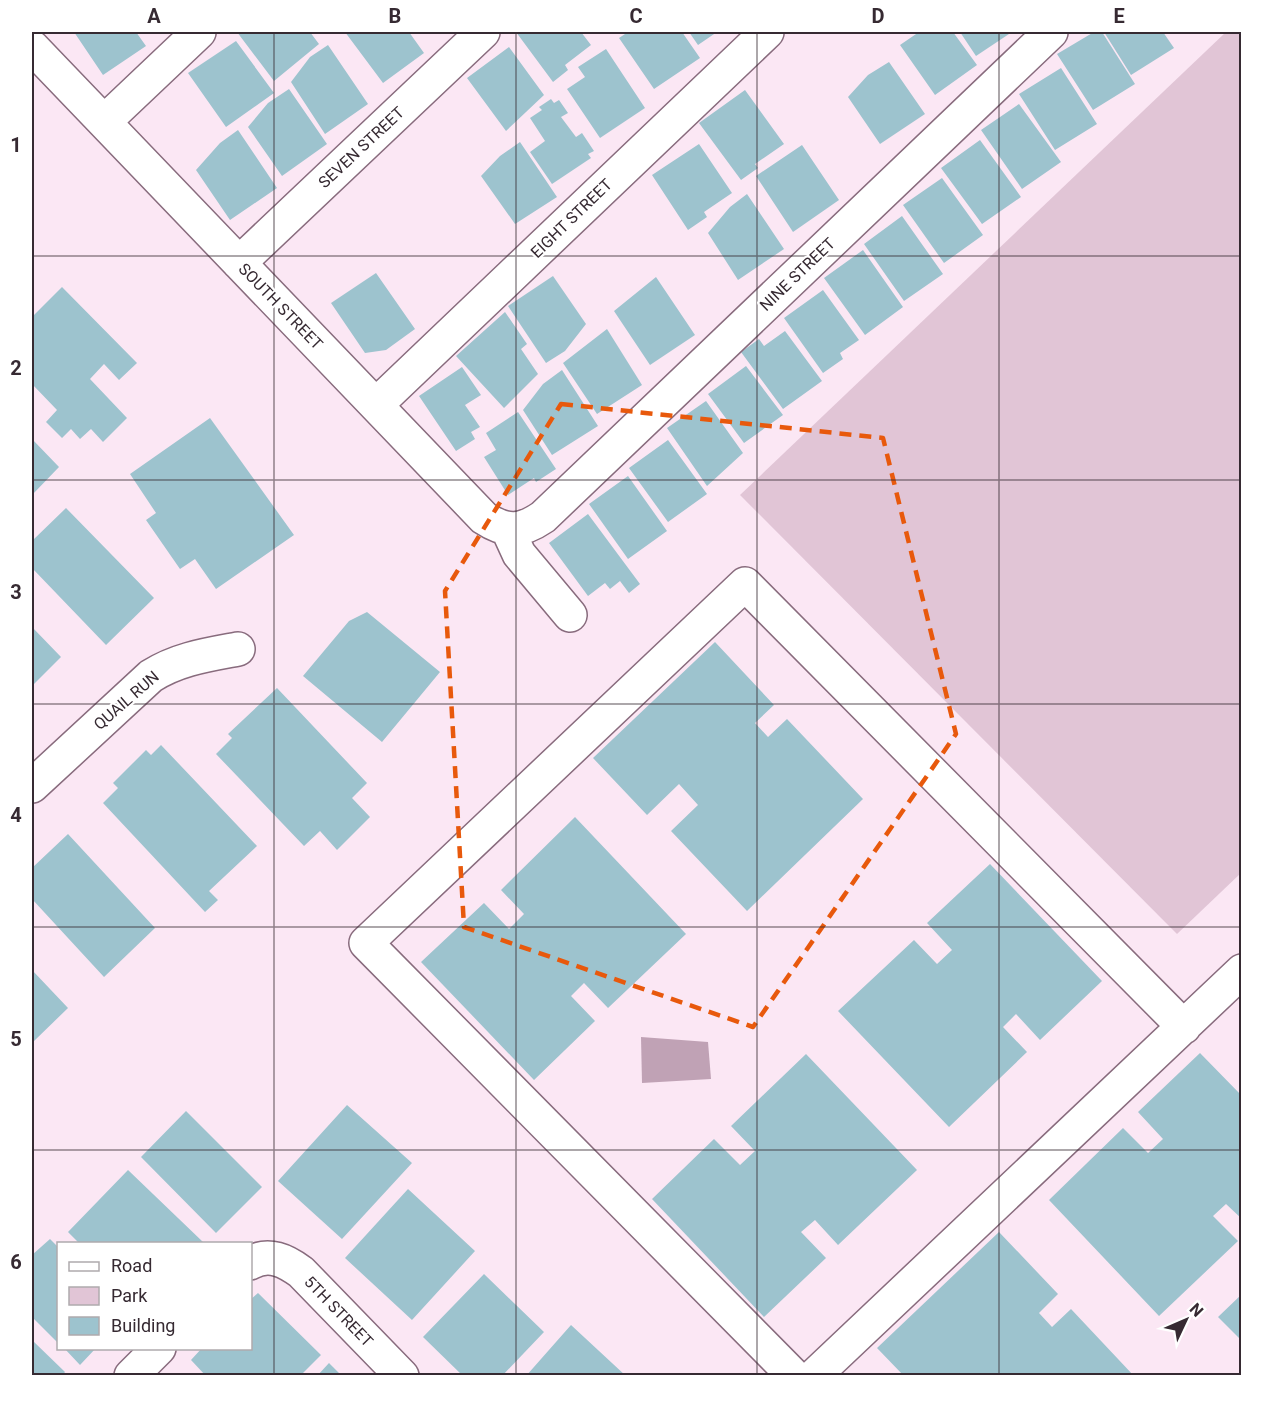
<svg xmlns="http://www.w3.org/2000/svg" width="1273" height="1407" viewBox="0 0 1273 1407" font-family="Roboto,sans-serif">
	<rect width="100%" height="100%" fill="#fbe7f4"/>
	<path fill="#e1c5d6" d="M 1226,32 L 1242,32 L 1241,873 L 1177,934 L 740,495 Z"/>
	<path fill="#c0a2b5" d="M 641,1037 L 708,1042 L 711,1079 L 642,1083 Z"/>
	<path fill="#9dc3ce" d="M 74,32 L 136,32 L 146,46 L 103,75 Z
		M 237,32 L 310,32 L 319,44 L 274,81 Z
		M 345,32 L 409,32 L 424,53 L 383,83 Z
		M 516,32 L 581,32 L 591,45 L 565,65 L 568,70 L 553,82 Z
		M 628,32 L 682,32 L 700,58 L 654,89 L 619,38 Z
		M 689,32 L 717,32 L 698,45 Z
		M 919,32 L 953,32 L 977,65 L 935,95 L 900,45 Z
		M 960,32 L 1012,32 L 976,56 Z
		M 1094,32 L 1102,32 L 1135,84 L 1093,110 L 1057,54 Z
		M 1104,32 L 1163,32 L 1174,48 L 1131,75 Z
		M 236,41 L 274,93 L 226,127 L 188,73 Z
		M 328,45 L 368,104 L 325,134 L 291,82 L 310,57 Z
		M 509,47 L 544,95 L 506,131 L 467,78 Z
		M 606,49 L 645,108 L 600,138 L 567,89 L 585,77 L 578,67 Z
		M 889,62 L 925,114 L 880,144 L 848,97 L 868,75 Z
		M 1061,68 L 1097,124 L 1055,150 L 1019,94 Z
		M 289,89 L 327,144 L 282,176 L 248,127 L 268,103 Z
		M 745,90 L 784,144 L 755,164 L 758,168 L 741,180 L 699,123 Z
		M 551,99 L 554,103 L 559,100 L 568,113 L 561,117 L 576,137 L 582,133 L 594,151 L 588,154 L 591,158 L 552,184 L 530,152 L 545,141 L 530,118 L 542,110 L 539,107 Z
		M 1019,104 L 1061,162 L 1022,189 L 981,130 Z
		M 238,130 L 277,188 L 230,220 L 196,170 L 220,143 Z
		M 980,140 L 1021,197 L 982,224 L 941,168 Z
		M 520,142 L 557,197 L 515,224 L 481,176 L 500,156 Z
		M 699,144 L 732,193 L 704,212 L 707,217 L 688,230 L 652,175 Z
		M 802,145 L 839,200 L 793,232 L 756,176 Z
		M 942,178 L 983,235 L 944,263 L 903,205 Z
		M 747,194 L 784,249 L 738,280 L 708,233 L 730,207 Z
		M 902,216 L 943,274 L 904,301 L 864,244 Z
		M 863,250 L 903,307 L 865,335 L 824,278 Z
		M 376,273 L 415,329 L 386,350 L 365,353 L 331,303 Z
		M 553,276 L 586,324 L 565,351 L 546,363 L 508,306 Z
		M 656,277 L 695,335 L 650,365 L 614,311 Z
		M 62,287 L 137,363 L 119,380 L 104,364 L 90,379 L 127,418 L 103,442 L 91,429 L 80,439 L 71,429 L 62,438 L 46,422 L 57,410 L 32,384 L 32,317 Z
		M 823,290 L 859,340 L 840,353 L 843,359 L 823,373 L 784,318 Z
		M 505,312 L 527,344 L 521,349 L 538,374 L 504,408 L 456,356 Z
		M 607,329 L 642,385 L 597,414 L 563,363 Z
		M 785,331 L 822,381 L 783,409 L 741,352 L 759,339 L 764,346 Z
		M 746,366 L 783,415 L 744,443 L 708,394 Z
		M 462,367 L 481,395 L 465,405 L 480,427 L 471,432 L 475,439 L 456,451 L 419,396 Z
		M 562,370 L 598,426 L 552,455 L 523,410 L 543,384 Z
		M 706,401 L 743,453 L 707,486 L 667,428 Z
		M 518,412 L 556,469 L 536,482 L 534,478 L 508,495 L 484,457 L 496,450 L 486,433 Z
		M 210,418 L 294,535 L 216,589 L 195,559 L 180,569 L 146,520 L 156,513 L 130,474 Z
		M 32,439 L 59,467 L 32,495 Z
		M 668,440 L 707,494 L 668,522 L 629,468 Z
		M 628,476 L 667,531 L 628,559 L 589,504 Z
		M 66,508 L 154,598 L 106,645 L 32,568 L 32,541 Z
		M 588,514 L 640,584 L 629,593 L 620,581 L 610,589 L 605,583 L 588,596 L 549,543 Z
		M 367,612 L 440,672 L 382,742 L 303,676 L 349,621 Z
		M 32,627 L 61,657 L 32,686 Z
		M 715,642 L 774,705 L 755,723 L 768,737 L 787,719 L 863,799 L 747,911 L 671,831 L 698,805 L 679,784 L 647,815 L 593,758 Z
		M 277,688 L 367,783 L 352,798 L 370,817 L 337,850 L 320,831 L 304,846 L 216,754 L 232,738 L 228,734 Z
		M 161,745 L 257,846 L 209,891 L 218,900 L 205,912 L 103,803 L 118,788 L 113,783 L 146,750 L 151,755 Z
		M 575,817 L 686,934 L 608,1008 L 584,983 L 571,996 L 595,1021 L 534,1080 L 421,962 L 484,903 L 509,929 L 524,914 L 501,890 Z
		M 68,834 L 155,928 L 104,977 L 32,899 L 32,868 Z
		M 990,864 L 1102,981 L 1040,1040 L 1016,1014 L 1003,1027 L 1027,1052 L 949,1127 L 838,1011 L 914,940 L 937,964 L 952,950 L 927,923 Z
		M 32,970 L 68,1008 L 32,1043 Z
		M 1200,1053 L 1242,1096 L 1242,1219 L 1226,1204 L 1213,1216 L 1238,1241 L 1159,1316 L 1049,1200 L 1123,1128 L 1148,1153 L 1163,1139 L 1138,1112 Z
		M 806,1054 L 917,1170 L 838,1245 L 815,1220 L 801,1232 L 826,1258 L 764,1317 L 652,1199 L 714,1139 L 740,1165 L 755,1151 L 731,1126 Z
		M 347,1105 L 412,1163 L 342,1239 L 278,1181 Z
		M 186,1111 L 262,1187 L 216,1233 L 141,1157 Z
		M 128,1170 L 203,1242 L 202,1244 L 80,1244 L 68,1232 Z
		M 408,1189 L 475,1251 L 412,1320 L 345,1258 Z
		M 999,1232 L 1058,1294 L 1039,1313 L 1052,1327 L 1071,1309 L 1134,1376 L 904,1376 L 877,1348 Z
		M 50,1239 L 58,1247 L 58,1343 L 32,1317 L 32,1255 Z
		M 484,1274 L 544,1332 L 502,1376 L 463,1376 L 423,1337 Z
		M 258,1293 L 321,1355 L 300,1376 L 206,1376 L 191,1360 L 202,1348 L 250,1348 L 250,1300 Z
		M 1242,1294 L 1242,1341 L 1218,1317 Z
		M 571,1325 L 626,1376 L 526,1376 Z
		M 32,1340 L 65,1372 L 62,1376 L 32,1376 Z
		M 64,1348 L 96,1348 L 80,1365 Z
		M 329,1363 L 342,1376 L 317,1376 Z"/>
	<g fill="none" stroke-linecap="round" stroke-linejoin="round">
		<defs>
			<path id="minor" d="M 32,47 L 484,518 C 507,533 521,532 543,517 L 1051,32
				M 104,122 L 199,32
				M 239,263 L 483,32
				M 376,405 L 767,32
				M 508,530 L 519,554 L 570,615
				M 32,786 L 151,676 C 178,659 206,655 238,649
				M 250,1263 C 269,1252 286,1261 301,1272 L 402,1376
				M 131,1376 L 159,1348
				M 794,1376 L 366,943 L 745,584 L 1184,1027
				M 814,1376 L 1242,971"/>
		</defs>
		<use href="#minor" stroke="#886b7d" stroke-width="36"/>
		<use href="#minor" stroke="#fff" stroke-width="33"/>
	</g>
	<path fill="none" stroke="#e8590c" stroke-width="4.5" stroke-dasharray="12 8" stroke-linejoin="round" d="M 561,404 L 883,438 L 956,734 L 753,1027 L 464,927 L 445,591 Z"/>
	<path fill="none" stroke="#362a32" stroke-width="1.5" stroke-opacity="0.55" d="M 274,32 L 274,1376M 516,32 L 516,1376M 757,32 L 757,1376M 999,32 L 999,1376M 32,256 L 1242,256M 32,480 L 1242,480M 32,704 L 1242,704M 32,927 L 1242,927M 32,1150 L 1242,1150"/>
	<g text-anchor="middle" stroke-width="4.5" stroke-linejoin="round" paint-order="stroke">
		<g font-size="16" fill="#362a32" stroke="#fff">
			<text transform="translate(361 147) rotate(-43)" y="6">SEVEN STREET</text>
			<text transform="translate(571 218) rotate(-44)" y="6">EIGHT STREET</text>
			<text transform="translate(797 274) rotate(-44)" y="6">NINE STREET</text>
			<text transform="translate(281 306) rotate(46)" y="6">SOUTH STREET</text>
			<text transform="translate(126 700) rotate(-41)" y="6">QUAIL RUN</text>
			<text transform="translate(339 1311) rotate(46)" y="6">5TH STREET</text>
		</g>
	</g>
	<rect width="1273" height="1407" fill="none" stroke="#ffffff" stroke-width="66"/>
	<rect x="57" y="1242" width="195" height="108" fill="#ffffff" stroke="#afaaad" stroke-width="1.5"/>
	<rect x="69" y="1262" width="30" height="9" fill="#ffffff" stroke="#afaaad" stroke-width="1.5"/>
	<text x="111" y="1272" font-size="18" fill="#362a32">Road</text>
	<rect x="69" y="1287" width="30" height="18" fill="#e1c5d6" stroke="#afaaad" stroke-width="1.5"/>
	<text x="111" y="1302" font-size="18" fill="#362a32">Park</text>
	<rect x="69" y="1317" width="30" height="18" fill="#9dc3ce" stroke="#afaaad" stroke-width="1.5"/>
	<text x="111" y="1332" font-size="18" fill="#362a32">Building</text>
	<g transform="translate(1186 1320) rotate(46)" stroke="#ffffff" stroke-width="4.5" paint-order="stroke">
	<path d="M0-4.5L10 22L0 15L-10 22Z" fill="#362a32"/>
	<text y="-9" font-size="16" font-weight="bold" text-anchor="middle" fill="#362a32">N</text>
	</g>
	<rect x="33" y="33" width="1207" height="1341" fill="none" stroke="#362a32" stroke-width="2"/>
	<g font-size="20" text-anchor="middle" font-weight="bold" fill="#362a32">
		<text x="154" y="23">A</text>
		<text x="395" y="23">B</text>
		<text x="636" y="23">C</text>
		<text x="878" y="23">D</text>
		<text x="1119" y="23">E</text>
		<text x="16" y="152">1</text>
		<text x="16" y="375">2</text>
		<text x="16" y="599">3</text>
		<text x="16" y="822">4</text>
		<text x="16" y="1046">5</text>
		<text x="16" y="1269">6</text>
	</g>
</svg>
